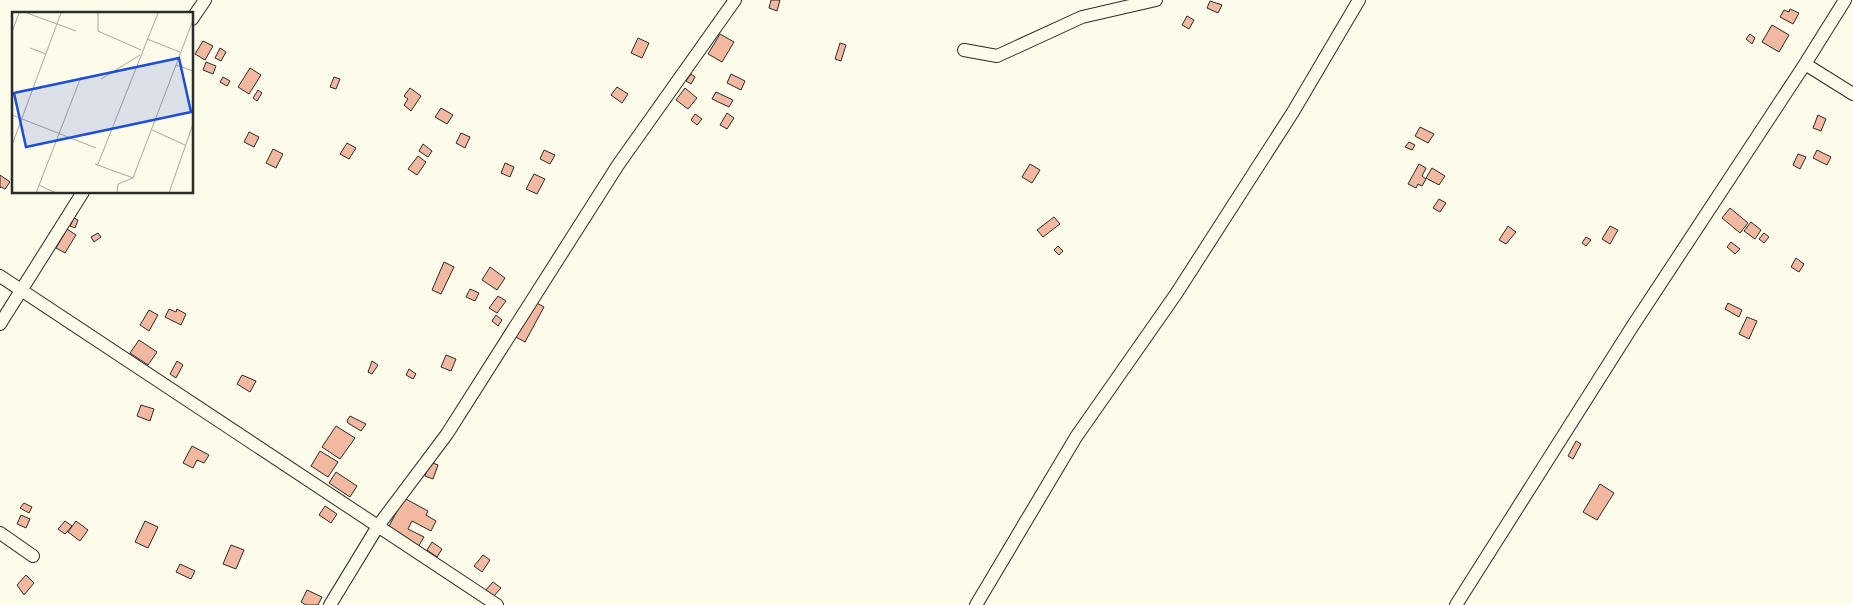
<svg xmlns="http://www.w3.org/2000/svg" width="1853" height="605" viewBox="0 0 1853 605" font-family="'Work Sans',sans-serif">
	<rect width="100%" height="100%" fill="#fdfbea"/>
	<path fill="#f2b8a0" stroke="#2b2b2b" d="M 771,0 L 780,0 L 777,11 L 769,8 Z
		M 1210,1 L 1222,5 L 1218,13 L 1207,8 Z
		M 1790,9 L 1799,13 L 1793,24 L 1780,17 L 1784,10 L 1789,12 Z
		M 1187,16 L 1194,20 L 1189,29 L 1182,25 Z
		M 1772,25 L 1789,35 L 1779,52 L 1762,42 Z
		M 720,34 L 734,42 L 722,62 L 708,54 Z
		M 1750,34 L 1755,38 L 1752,44 L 1746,39 Z
		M 638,38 L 649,43 L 642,58 L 631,53 Z
		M 203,41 L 213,46 L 205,60 L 195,54 Z
		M 840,43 L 846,45 L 841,61 L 835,59 Z
		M 220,48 L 226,52 L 221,61 L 215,58 Z
		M 206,62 L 216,66 L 213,74 L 203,70 Z
		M 250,68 L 261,75 L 249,94 L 238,87 Z
		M 691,74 L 695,77 L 691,84 L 686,81 Z
		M 731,74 L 745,81 L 741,90 L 727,83 Z
		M 223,77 L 230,81 L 227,86 L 220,82 Z
		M 334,77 L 340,79 L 336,89 L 330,87 Z
		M 617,87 L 628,94 L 622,103 L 611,95 Z
		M 410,88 L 421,96 L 411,111 L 404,105 L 408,99 L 404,96 Z
		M 685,88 L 697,98 L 688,109 L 676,100 Z
		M 258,90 L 262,93 L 257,101 L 253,98 Z
		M 716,92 L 733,100 L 729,107 L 712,99 Z
		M 441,108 L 453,115 L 447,124 L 435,117 Z
		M 727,113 L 734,118 L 727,129 L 720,125 Z
		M 695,114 L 702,119 L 697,125 L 691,120 Z
		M 1818,115 L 1826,119 L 1821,131 L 1813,128 Z
		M 1420,127 L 1434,134 L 1428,143 L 1415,136 Z
		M 249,132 L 259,137 L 254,147 L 244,142 Z
		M 461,133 L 470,137 L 465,148 L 456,143 Z
		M 1409,142 L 1415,145 L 1412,150 L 1405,147 Z
		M 347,143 L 356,148 L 349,159 L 340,154 Z
		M 423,144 L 432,151 L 428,157 L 419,151 Z
		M 273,149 L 283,154 L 276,168 L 266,163 Z
		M 544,150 L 555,155 L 550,164 L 540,159 Z
		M 1817,150 L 1831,157 L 1827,165 L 1813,158 Z
		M 1798,154 L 1806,157 L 1800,169 L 1793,165 Z
		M 418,156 L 426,162 L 417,175 L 408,169 Z
		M 505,163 L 514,167 L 510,177 L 501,173 Z
		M 1030,164 L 1040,170 L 1032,183 L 1022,177 Z
		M 1419,164 L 1426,168 L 1422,176 L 1426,179 L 1422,186 L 1418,184 L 1416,188 L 1408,184 Z
		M 1432,168 L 1445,176 L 1439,185 L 1426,178 Z
		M 534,174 L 545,179 L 537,194 L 526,189 Z
		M 0,175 L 10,182 L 5,189 L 1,187 L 0,188 Z
		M 1439,199 L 1446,203 L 1440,212 L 1433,208 Z
		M 1730,208 L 1748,223 L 1740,233 L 1722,218 Z
		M 1054,217 L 1060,224 L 1043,237 L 1037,230 Z
		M 74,218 L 78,220 L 75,228 L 70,226 Z
		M 1751,222 L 1761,230 L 1755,239 L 1744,231 Z
		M 1508,226 L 1516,232 L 1506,244 L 1499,240 Z
		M 1610,226 L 1618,230 L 1610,244 L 1602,239 Z
		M 67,229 L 76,235 L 65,253 L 56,248 Z
		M 98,233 L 101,237 L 94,242 L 91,237 Z
		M 1764,233 L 1769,237 L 1764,243 L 1759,239 Z
		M 1586,237 L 1591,240 L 1586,246 L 1582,243 Z
		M 1731,242 L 1740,249 L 1735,254 L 1727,247 Z
		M 1058,246 L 1063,251 L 1059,255 L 1054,250 Z
		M 1796,258 L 1804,264 L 1799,272 L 1791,267 Z
		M 444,262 L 454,267 L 441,294 L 432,290 Z
		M 490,267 L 505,278 L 497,290 L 482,280 Z
		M 470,289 L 479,293 L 475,301 L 466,297 Z
		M 498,296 L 506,301 L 497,313 L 489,308 Z
		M 535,302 L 544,307 L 525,342 L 514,336 Z
		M 1728,303 L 1742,310 L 1739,317 L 1725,309 Z
		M 169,309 L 176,312 L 177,309 L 186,314 L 181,325 L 165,317 Z
		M 149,310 L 158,315 L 149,331 L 140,325 Z
		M 496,315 L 502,320 L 498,326 L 492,321 Z
		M 1747,317 L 1757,321 L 1749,339 L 1739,334 Z
		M 139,340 L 157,352 L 148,365 L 130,353 Z
		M 446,355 L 456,359 L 451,371 L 441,367 Z
		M 177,361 L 183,365 L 176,378 L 170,374 Z
		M 372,361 L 378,365 L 372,374 L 368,372 Z
		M 409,369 L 416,374 L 413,379 L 406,375 Z
		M 242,375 L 256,381 L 250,392 L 237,384 Z
		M 141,405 L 154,409 L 150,421 L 137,416 Z
		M 350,416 L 366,424 L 361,431 L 348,423 L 347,421 Z
		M 336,426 L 355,438 L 340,459 L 322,447 Z
		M 1576,441 L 1581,444 L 1573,459 L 1568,456 Z
		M 192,446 L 209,455 L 204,463 L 197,460 L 193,468 L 183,463 Z
		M 320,451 L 338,462 L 328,477 L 311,466 Z
		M 430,462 L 438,465 L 433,479 L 425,476 Z
		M 336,472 L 357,486 L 350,497 L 329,483 Z
		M 1600,484 L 1614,493 L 1597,520 L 1583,512 Z
		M 404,498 L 428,511 L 426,515 L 436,521 L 431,531 L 412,521 L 408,529 L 424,537 L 418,547 L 387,530 Z
		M 24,503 L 32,507 L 29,513 L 20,508 Z
		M 325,506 L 337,514 L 331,523 L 319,515 Z
		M 21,515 L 30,519 L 26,528 L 17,524 Z
		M 65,521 L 72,526 L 65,534 L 58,529 Z
		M 76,521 L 88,530 L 80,541 L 68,532 Z
		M 145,521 L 158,527 L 148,548 L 135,542 Z
		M 432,542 L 442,549 L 437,557 L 427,550 Z
		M 231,545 L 244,550 L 236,569 L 223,564 Z
		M 483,555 L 490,560 L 482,572 L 474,566 Z
		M 180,564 L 195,571 L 191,579 L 176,572 Z
		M 26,575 L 34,583 L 24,595 L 17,585 Z
		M 493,582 L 501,588 L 493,597 L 486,590 Z
		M 307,590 L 322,597 L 318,605 L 306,605 L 301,602 Z"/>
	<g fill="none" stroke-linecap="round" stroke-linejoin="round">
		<defs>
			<path id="street" d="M 1845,0 L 1805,64 L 1853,94
				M 192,19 L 205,0
				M 964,50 L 997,56 L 1082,17 L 1156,0
				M 0,276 L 497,605
				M 0,324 L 83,192
				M 0,533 L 33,556
				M 330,605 L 378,526 L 447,434 L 618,165 L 735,0
				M 976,605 L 1076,437 L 1176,294 L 1293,112 L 1359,0
				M 1456,605 L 1632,327 L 1805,64"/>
		</defs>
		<use href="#street" stroke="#2b2b2b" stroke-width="14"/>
		<use href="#street" stroke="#fdfbea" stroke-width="12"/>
	</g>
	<g transform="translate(12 12)">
		<rect width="181" height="181" fill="#fdfbea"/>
		<path fill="none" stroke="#a9a89e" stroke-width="1" d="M 15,1 L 64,19M 86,1 L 86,19 L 129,38M 181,8 L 164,53 L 181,59M 0,20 L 7,1M 135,27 L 168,40M 18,36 L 34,42M 89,67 L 128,43M 0,103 L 84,136M 140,118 L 173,133M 0,133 L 49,1M 83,152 L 121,166 L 164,53M 86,152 L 146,1M 27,173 L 44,181M 24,181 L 69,65M 105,181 L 106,172 L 121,166M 157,181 L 181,112"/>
		<path fill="#1d4ed8" fill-opacity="0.15" stroke="#1d4ed8" stroke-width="2.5" d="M 167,46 L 179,100 L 14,135 L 2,81 Z"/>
		<rect width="181" height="181" fill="none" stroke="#2b2b2b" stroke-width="2.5"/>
	</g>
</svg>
